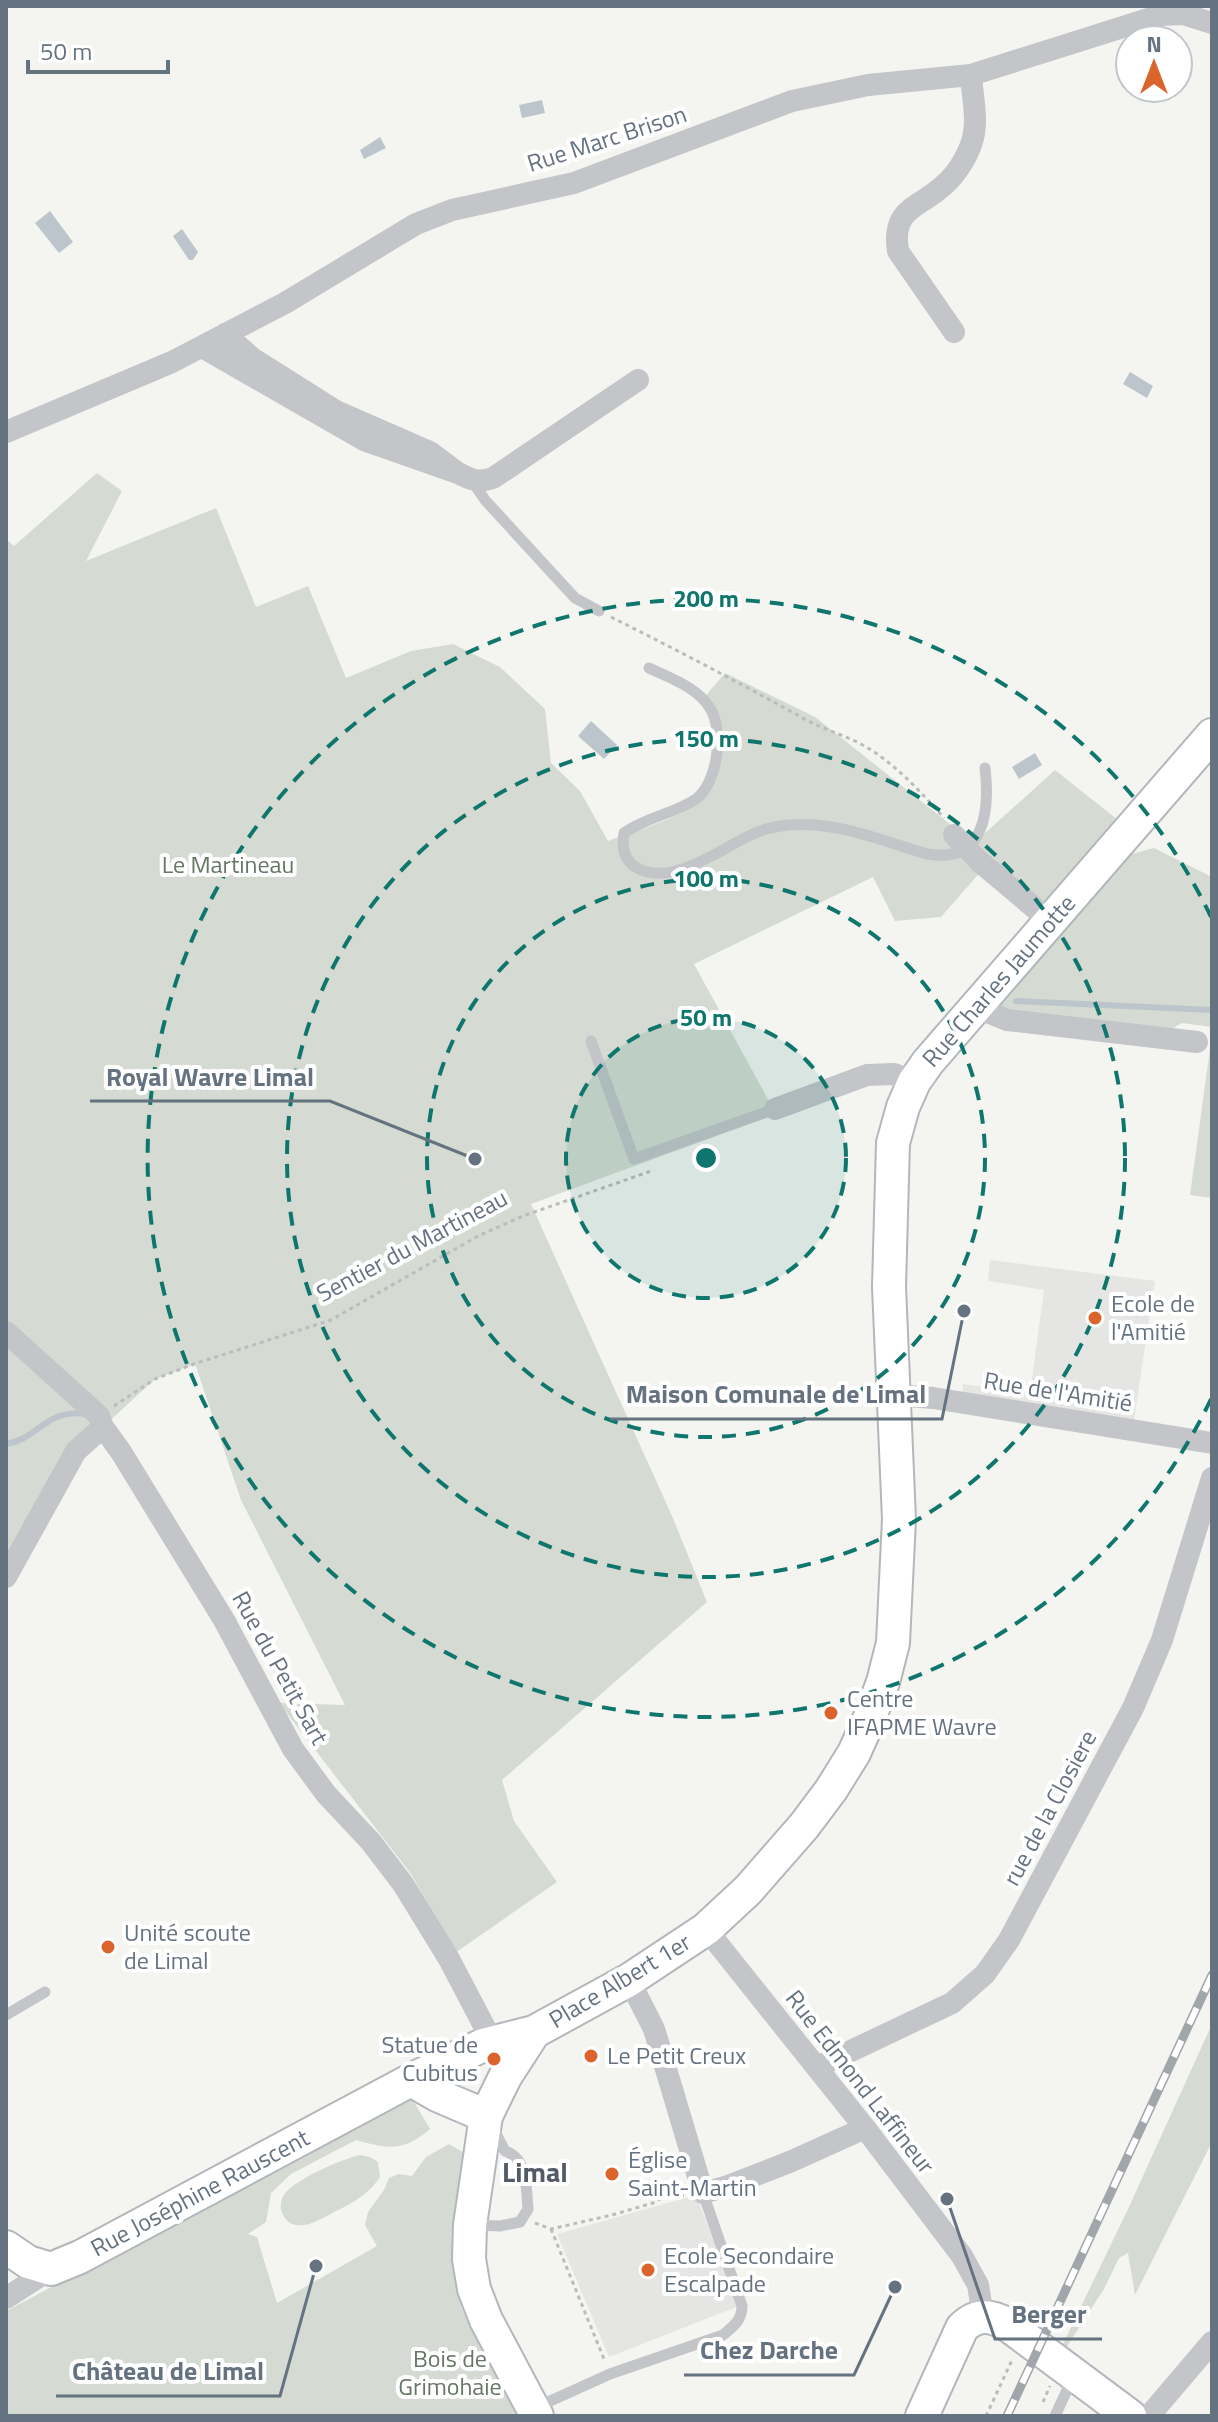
<svg xmlns="http://www.w3.org/2000/svg" width="1218" height="2422" viewBox="0 0 1218 2422" font-family="'Titillium Web',sans-serif">
	<rect width="100%" height="100%" fill="#f4f5f1"/>
	<path fill="#e5e6e4" d="M 990,1260 L 1155,1281 L 1134,1420 L 962,1395 L 963,1384 L 1030,1393 L 1044,1290 L 988,1281 Z
		M 696,2195 L 739,2306 L 609,2357 L 557,2234 Z"/>
	<path fill="#d5dbd2" d="M 97,473 L 122,491 L 86,561 L 216,508 L 256,607 L 308,586 L 346,678 L 411,651 L 453,644 L 500,667 L 545,709 L 551,763 L 580,791 L 608,841 C 689,812 749,802 703,699 L 725,673 L 815,717 L 974,843 L 1055,770 L 1118,820 L 1043,906 L 990,861 L 941,917 L 895,921 L 873,877 L 694,964 L 776,1114 L 531,1204 L 672,1516 L 707,1602 L 502,1780 L 514,1821 L 557,1882 L 455,1953 L 411,1874 L 279,1703 L 345,1705 L 241,1500 L 195,1364 L 155,1379 L 103,1427 L 6,1577 L 6,539 L 14,546 Z
		M 1154,848 L 1212,877 L 1212,1027 L 1182,1023 L 1168,1031 L 1006,1012 L 998,1001 L 1117,858 Z
		M 1212,1034 L 1212,1198 L 1190,1195 Z
		M 1212,2024 L 1212,2142 L 1135,2295 L 1128,2253 L 1119,2258 L 1104,2289 L 1064,2351 L 1061,2348 L 1128,2209 Z
		M 411,2097 L 430,2129 C 404,2152 387,2149 356,2140 L 291,2174 L 271,2193 L 266,2222 L 248,2234 L 257,2237 L 277,2303 L 377,2246 L 365,2225 L 368,2212 L 384,2190 L 389,2178 L 399,2174 L 412,2176 L 426,2157 L 449,2144 L 469,2156 C 462,2196 448,2243 455,2284 C 461,2323 501,2380 520,2416 L 6,2416 L 6,2311 Z
		M 360,2155 L 370,2157 L 378,2162 L 380,2177 C 370,2193 353,2203 336,2211 C 321,2219 293,2238 282,2213 C 280,2208 280,2201 284,2195 C 293,2180 342,2159 360,2155 Z"/>
	<path fill="#bbc5cb" d="M 542,100 L 545,113 L 522,118 L 519,105 Z
		M 380,137 L 386,148 L 364,159 L 360,150 Z
		M 50,211 L 73,242 L 59,253 L 35,223 Z
		M 182,229 L 198,252 L 193,260 L 189,260 L 173,236 Z
		M 1130,372 L 1153,386 L 1147,398 L 1123,384 Z
		M 591,721 L 617,745 L 604,759 L 578,736 Z
		M 1035,753 L 1042,765 L 1019,779 L 1012,767 Z"/>
	<g fill="none" stroke-linecap="round" stroke-linejoin="round">
		<path stroke="#bbc5cb" stroke-width="6" d="M 1016,1001 L 1212,1010
			M 6,1444 C 39,1439 45,1408 87,1414"/>
		<defs>
			<path id="secondary" d="M 534,2032 L 505,2077 L 486,2116 L 470,2225 L 469,2259 L 474,2289 L 486,2320 L 537,2416
				M 411,2080 L 437,2095 L 486,2116
				M 6,2247 L 28,2262 L 51,2269 L 80,2257 L 411,2080 L 483,2045 L 534,2032 L 629,1980 L 706,1929 L 748,1890 L 804,1826 L 831,1790 L 854,1753 L 868,1722 L 883,1682 L 893,1643 L 899,1519 L 889,1287 L 893,1143 L 903,1107 L 914,1082 L 928,1062 L 1212,735
				M 922,2416 L 962,2328 C 977,2313 991,2315 1008,2325 L 1130,2416"/>
		</defs>
		<use href="#secondary" stroke="#b3b7bb" stroke-width="36"/>
		<path stroke="#babcbe" stroke-width="3" stroke-dasharray="4 4" stroke-linecap="butt" d="M 611,617 C 675,649 738,682 801,717 C 818,727 838,733 857,742 C 891,759 919,790 944,818
			M 114,1406 L 155,1379 L 194,1364 L 331,1320 L 478,1236 L 523,1216 L 654,1170
			M 535,2223 L 551,2229 L 612,2215 L 653,2203 L 669,2194 L 684,2195
			M 551,2229 L 604,2359
			M 1043,2402 L 1050,2386
			M 986,2416 L 1013,2358"/>
		<path stroke="#c3c5c9" stroke-width="11" d="M 472,481 L 485,500 L 575,598 L 599,611
			M 649,668 C 670,678 697,687 710,708 C 724,730 718,783 696,799 C 674,814 646,817 624,833 C 622,845 623,858 634,866 C 669,890 721,848 753,834 C 763,829 778,826 789,825 C 837,821 882,841 927,854 C 985,864 990,811 985,768
			M 591,1041 L 634,1159 L 775,1109
			M 6,2015 L 45,1992
			M 471,2225 L 500,2226 L 520,2222 L 528,2209 C 526,2188 528,2158 505,2151 L 493,2128
			M 537,2407 L 610,2374 L 723,2335 C 734,2326 742,2320 742,2306 L 703,2193
			M 1055,2416 L 1073,2377"/>
		<path stroke="#c3c5c9" stroke-width="22" d="M 954,332 L 898,251 C 891,207 920,208 944,185 C 957,174 969,154 973,138 C 978,119 972,94 971,75
			M 202,347 L 364,440 L 458,473 L 430,452 L 336,411 L 252,358 L 225,334
			M 6,432 L 172,362 L 285,303 L 416,224 L 452,210 L 574,183 L 792,101 L 868,85 L 971,75 L 1161,15 L 1183,14 L 1212,23
			M 458,473 C 471,480 479,483 493,478 L 638,380
			M 954,835 L 979,861 L 1050,921
			M 979,1002 L 990,1013 L 1007,1020 L 1197,1042
			M 775,1109 L 867,1075 L 894,1074 L 914,1082
			M 6,1332 L 99,1416 L 103,1427 L 121,1452 L 224,1620 L 293,1749 L 326,1794 L 371,1842 L 403,1884 L 449,1959 L 493,2043
			M 895,1395 L 933,1398 L 1212,1443
			M 6,1577 L 76,1451 L 103,1427
			M 706,1929 L 865,2128 L 962,2256 L 978,2285 L 983,2316
			M 629,1980 L 654,2029 L 703,2193 L 728,2186 L 792,2161 L 865,2128
			M 817,2067 L 952,2003 L 985,1974 L 1009,1940 L 1133,1708 L 1162,1640 L 1212,1478
			M 6,2298 L 51,2269
			M 1149,2416 L 1212,2342"/>
		<use href="#secondary" stroke="#fff" stroke-width="32"/>
		<defs>
			<path id="rail" d="M 1007,2416 L 1212,1975"/>
		</defs>
		<use href="#rail" stroke="#a1a6ab" stroke-width="9"/>
		<use href="#rail" stroke="#fff" stroke-width="6" stroke-dasharray="18" stroke-linecap="butt"/>
	</g>
	<circle cx="706" cy="1158" r="140" fill="#0f766e" fill-opacity=".12"/>
	<g fill="none" stroke="#0f766e" stroke-width="4" stroke-dasharray="14 10">
		<circle cx="706" cy="1158" r="140"/>
		<circle cx="706" cy="1158" r="279"/>
		<circle cx="706" cy="1158" r="419"/>
		<path d="M1211 1399A559 559 0 1 1 1211 917"/>
	</g>
	<g fill="#da642b" stroke="#fff" stroke-width="3">
		<circle cx="1095" cy="1318" r="8"/>
		<circle cx="831" cy="1713" r="8"/>
		<circle cx="108" cy="1947" r="8"/>
		<circle cx="591" cy="2056" r="8"/>
		<circle cx="494" cy="2059" r="8"/>
		<circle cx="612" cy="2174" r="8"/>
		<circle cx="648" cy="2270" r="8"/>
	</g>
	<g text-anchor="middle" stroke-width="8" stroke-linejoin="round" paint-order="stroke">
		<g font-size="24" fill="#657280" stroke="#fff">
			<text transform="translate(607 139) rotate(-18)" y="8">Rue Marc Brison</text>
			<text transform="translate(999 981) rotate(-49)" y="8">Rue Charles Jaumotte</text>
			<text transform="translate(412 1246) rotate(-28)" y="8">Sentier du Martineau</text>
			<text transform="translate(1058 1392) rotate(9)" y="8">Rue de l'Amitié</text>
			<text transform="translate(280 1668) rotate(61)" y="8">Rue du Petit Sart</text>
			<text transform="translate(1050 1808) rotate(-62)" y="8">rue de la Closiere</text>
			<text transform="translate(620 1981) rotate(-31)" y="8">Place Albert 1er</text>
			<text transform="translate(860 2082) rotate(52)" y="8">Rue Edmond Laffineur</text>
			<text transform="translate(200 2193) rotate(-28)" y="8">Rue Joséphine Rauscent</text>
		</g>
		<g font-size="24" fill="#657863" stroke="#fff">
			<text x="228" y="873">Le Martineau</text>
			<text x="450" y="2367">Bois de<tspan x="450" dy="28">Grimohaie</tspan></text>
		</g>
		<g font-size="24" fill="#657280" stroke="#fff" text-anchor="start">
			<text x="1111" y="1312">Ecole de<tspan x="1111" dy="28">l'Amitié</tspan></text>
			<text x="847" y="1707">Centre<tspan x="847" dy="28">IFAPME Wavre</tspan></text>
			<text x="124" y="1941">Unité scoute<tspan x="124" dy="28">de Limal</tspan></text>
			<text x="478" y="2053" text-anchor="end">Statue de<tspan x="478" dy="28">Cubitus</tspan></text>
			<text x="607" y="2064">Le Petit Creux</text>
			<text x="628" y="2168">Église<tspan x="628" dy="28">Saint-Martin</tspan></text>
			<text x="664" y="2264">Ecole Secondaire<tspan x="664" dy="28">Escalpade</tspan></text>
		</g>
		<g font-size="28" font-weight="bold" fill="#525b66" stroke="#fff">
			<text x="535" y="2182">Limal</text>
		</g>
	</g>
	<circle cx="706" cy="1158" r="12" fill="#0f766e" stroke="#fff" stroke-width="4"/>
	<g font-size="24" text-anchor="middle" font-weight="bold" fill="#0f766e" stroke="#fff" stroke-width="8" stroke-linejoin="round" paint-order="stroke">
		<text x="706" y="607">200 m</text>
		<text x="706" y="747">150 m</text>
		<text x="706" y="887">100 m</text>
		<text x="706" y="1026">50 m</text>
	</g>
	<path fill="none" stroke="#657280" stroke-width="3" d="M475 1159L330 1101H90M964 1311L942 1419H610M947 2199L995 2339H1102M895 2287L854 2375H684M316 2266L280 2396H56"/>
	<g fill="#657280" stroke="#fff" stroke-width="3">
		<circle cx="475" cy="1159" r="8"/>
		<circle cx="964" cy="1311" r="8"/>
		<circle cx="947" cy="2199" r="8"/>
		<circle cx="895" cy="2287" r="8"/>
		<circle cx="316" cy="2266" r="8"/>
	</g>
	<g font-size="26" text-anchor="middle" font-weight="bold" fill="#657280" stroke="#fff" stroke-width="8" stroke-linejoin="round" paint-order="stroke">
		<text x="210" y="1086">Royal Wavre Limal</text>
		<text x="776" y="1403">Maison Comunale de Limal</text>
		<text x="1049" y="2323">Berger</text>
		<text x="769" y="2359">Chez Darche</text>
		<text x="168" y="2380">Château de Limal</text>
	</g>
	<rect width="1218" height="2422" fill="none" stroke="#657280" stroke-width="16"/>
	<g transform="translate(1154 64)"><circle r="38" fill="#ffffff" stroke="#c1c7cc" stroke-width="2"/>
	<path d="M0-6L14 30L0 20L-14 30Z" fill="#da642b"/>
	<text y="-12" font-size="22" font-weight="bold" text-anchor="middle" fill="#657280">N</text>
	</g>
	<path d="M28 60v12h140v-12" fill="none" stroke="#657280" stroke-width="4"/>
	<text x="40" y="60" font-size="24" fill="#657280" stroke="#ffffff" stroke-width="6" paint-order="stroke">50 m</text>
</svg>
